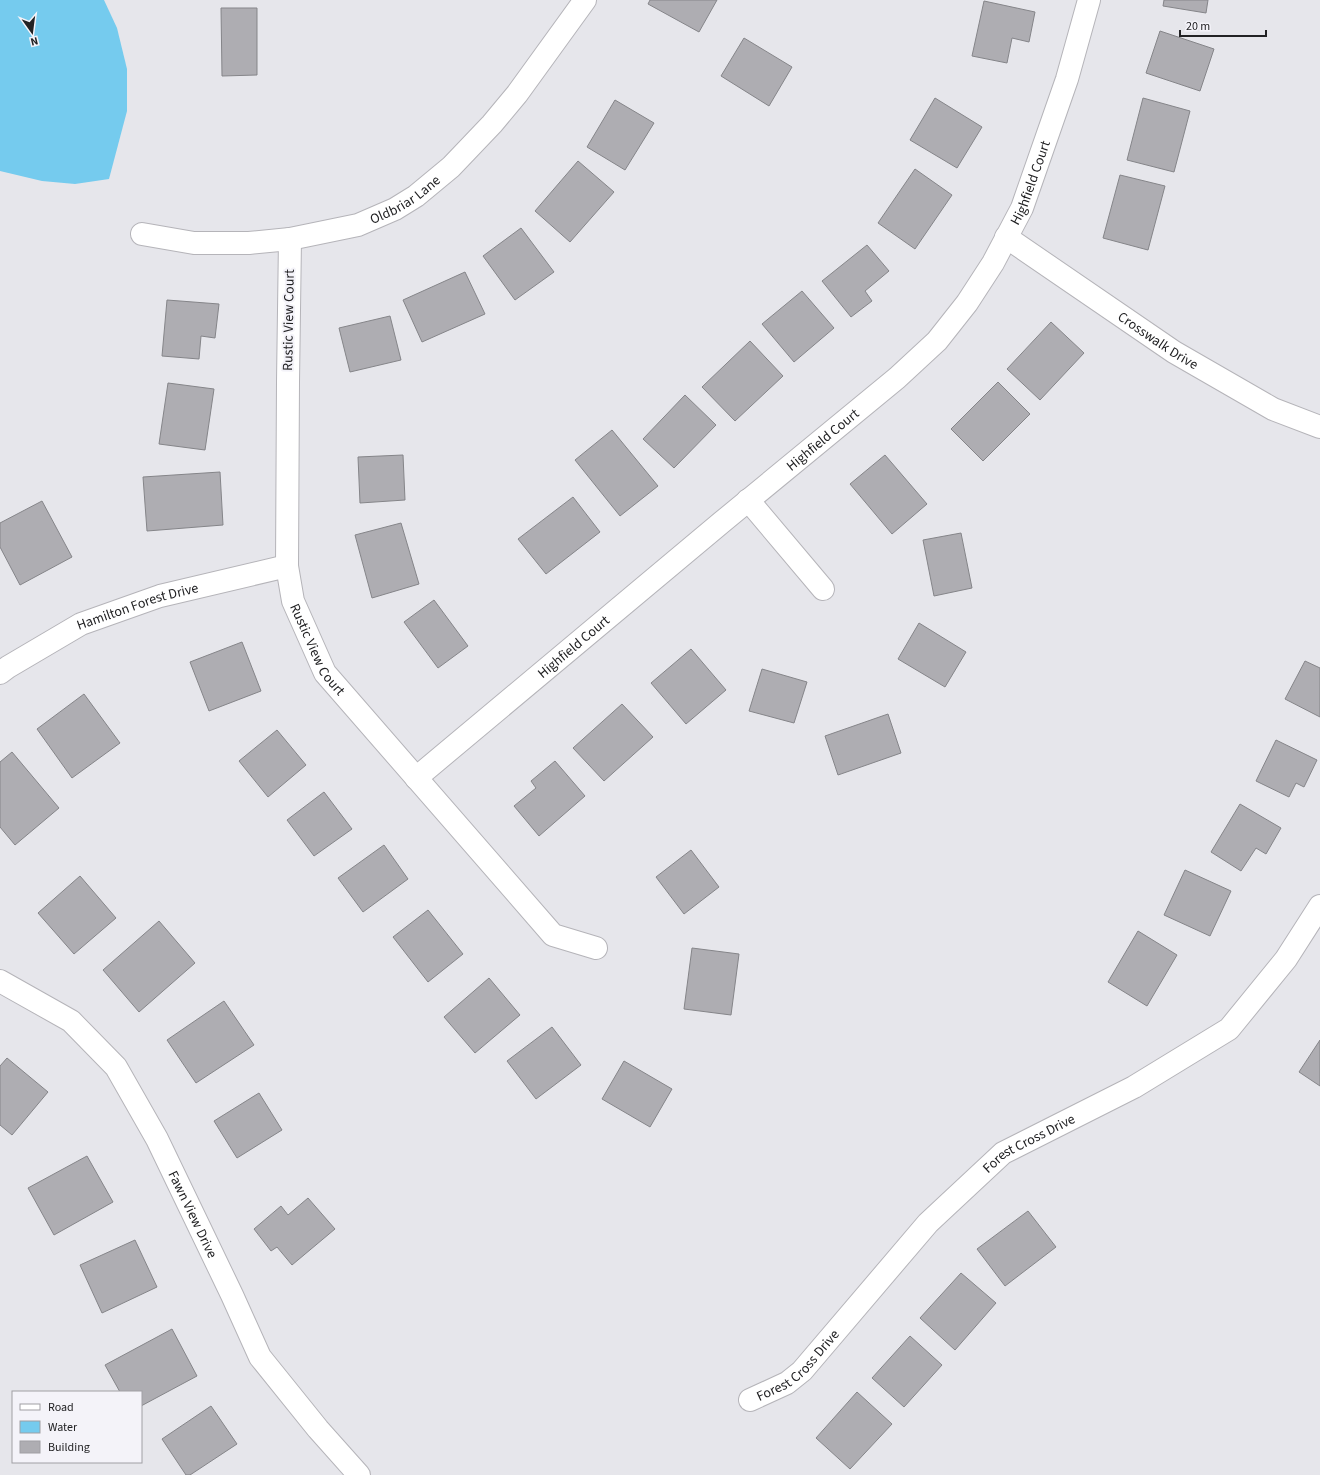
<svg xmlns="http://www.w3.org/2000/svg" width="1320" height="1475" viewBox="0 0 1320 1475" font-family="'Source Sans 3',sans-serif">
	<rect width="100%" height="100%" fill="#e6e6eb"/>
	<path fill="#75cbee" d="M 0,0 L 104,0 L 117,28 L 127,69 L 127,111 L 109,179 L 75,184 L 42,181 L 0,171 Z"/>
	<path fill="#aeadb2" stroke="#858589" d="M 650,0 L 717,0 L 699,32 L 648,4 Z
		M 1164,0 L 1208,0 L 1206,13 L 1163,6 Z
		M 984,1 L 1035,12 L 1029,42 L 1012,38 L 1007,63 L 972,56 Z
		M 221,8 L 257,8 L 257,75 L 222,76 Z
		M 1160,31 L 1214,49 L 1200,91 L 1146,73 Z
		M 744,38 L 792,67 L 769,106 L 721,76 Z
		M 935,98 L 982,127 L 957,168 L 910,140 Z
		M 1143,98 L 1190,111 L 1174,172 L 1127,160 Z
		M 615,100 L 654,123 L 625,170 L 587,147 Z
		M 578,161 L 614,192 L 570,242 L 535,211 Z
		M 915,169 L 952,195 L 915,249 L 878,223 Z
		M 1120,175 L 1165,186 L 1148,250 L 1103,238 Z
		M 521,228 L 554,272 L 515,300 L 483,256 Z
		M 867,245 L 889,271 L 865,291 L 872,301 L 851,317 L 822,281 Z
		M 465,272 L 485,314 L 422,342 L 403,300 Z
		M 802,291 L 834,328 L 794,362 L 762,324 Z
		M 167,300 L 219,304 L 215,338 L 201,336 L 199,359 L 162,356 Z
		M 390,316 L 401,360 L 350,372 L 339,328 Z
		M 1051,322 L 1084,353 L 1040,400 L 1007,369 Z
		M 750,341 L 783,376 L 735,421 L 702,387 Z
		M 998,382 L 1030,414 L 983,461 L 951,429 Z
		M 168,383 L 214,389 L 205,450 L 159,444 Z
		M 685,395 L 716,425 L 674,468 L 643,439 Z
		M 612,430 L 658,486 L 620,516 L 575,460 Z
		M 403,455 L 405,500 L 360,503 L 358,457 Z
		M 885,455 L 927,504 L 892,534 L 850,484 Z
		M 220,472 L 223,525 L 147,531 L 143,477 Z
		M 573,497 L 600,532 L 546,574 L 518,539 Z
		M 42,501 L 72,557 L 20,585 L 0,547 L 0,523 Z
		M 401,523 L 419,584 L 372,598 L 355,535 Z
		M 961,533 L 972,588 L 934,596 L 923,540 Z
		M 434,600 L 468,646 L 438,668 L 404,622 Z
		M 919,623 L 966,652 L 945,687 L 898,659 Z
		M 242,642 L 261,691 L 209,711 L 190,662 Z
		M 691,649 L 726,690 L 686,724 L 651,683 Z
		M 1305,661 L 1320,668 L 1320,717 L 1285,699 Z
		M 762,669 L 807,682 L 794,723 L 749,711 Z
		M 84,694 L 120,743 L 72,778 L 37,729 Z
		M 622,704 L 653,737 L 604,781 L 573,748 Z
		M 888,714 L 901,753 L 838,775 L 825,736 Z
		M 277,730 L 306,765 L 268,797 L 239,761 Z
		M 1276,740 L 1317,760 L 1304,787 L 1296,783 L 1289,797 L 1256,781 Z
		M 12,752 L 59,808 L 15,845 L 0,827 L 0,762 Z
		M 555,761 L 585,796 L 539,836 L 514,806 L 536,788 L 531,781 Z
		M 324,792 L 352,829 L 314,856 L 287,820 Z
		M 1240,804 L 1281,828 L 1266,854 L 1256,848 L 1241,871 L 1211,852 Z
		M 384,845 L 408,879 L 363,912 L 338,878 Z
		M 691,850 L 719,887 L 684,914 L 656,877 Z
		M 1185,870 L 1231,891 L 1210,936 L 1164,915 Z
		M 80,876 L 116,918 L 74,954 L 38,913 Z
		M 428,910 L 463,954 L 428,982 L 393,937 Z
		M 159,921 L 195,963 L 139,1012 L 103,970 Z
		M 1138,931 L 1177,955 L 1147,1006 L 1108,982 Z
		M 692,948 L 739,954 L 731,1015 L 684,1009 Z
		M 489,978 L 520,1015 L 475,1053 L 444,1017 Z
		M 224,1001 L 254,1045 L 196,1083 L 167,1040 Z
		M 552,1027 L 581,1065 L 536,1099 L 507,1061 Z
		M 1320,1040 L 1320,1086 L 1299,1072 Z
		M 7,1058 L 48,1092 L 12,1135 L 0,1125 L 0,1066 Z
		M 624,1061 L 672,1089 L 650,1127 L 602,1099 Z
		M 259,1093 L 282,1130 L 237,1158 L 214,1121 Z
		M 87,1156 L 113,1202 L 54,1235 L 28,1188 Z
		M 308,1198 L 335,1229 L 292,1265 L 277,1247 L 271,1251 L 254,1229 L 281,1206 L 288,1215 Z
		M 1028,1211 L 1056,1247 L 1005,1286 L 977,1249 Z
		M 135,1240 L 157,1287 L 102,1313 L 80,1265 Z
		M 961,1273 L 996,1303 L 955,1350 L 920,1318 Z
		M 172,1329 L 197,1376 L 141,1406 L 141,1392 L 120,1392 L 105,1365 Z
		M 910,1336 L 942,1365 L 904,1407 L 872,1378 Z
		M 857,1392 L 892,1424 L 850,1469 L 816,1438 Z
		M 211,1406 L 237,1444 L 190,1475 L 186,1475 L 162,1439 Z"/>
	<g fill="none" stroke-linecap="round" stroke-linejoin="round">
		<defs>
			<g id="minor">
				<path id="s1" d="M 142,234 L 194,243 L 249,243 L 290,239 L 358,225 L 395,209 L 416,196 L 451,167 L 492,124 L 517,94 L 585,0"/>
				<path id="s2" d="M 1006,237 L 1174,352 L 1273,409 L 1320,427"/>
				<path id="s3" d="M 290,239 L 288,382 L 287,566 L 293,601 L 325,673 L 553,935 L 596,948"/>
				<path d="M 748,500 L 823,589"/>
				<path id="s4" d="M 0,673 L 8,667 L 81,624 L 160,596 L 287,566"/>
				<path id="s5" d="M 416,778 L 722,522 L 897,378 L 937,341 L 967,303 L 993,263 L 1022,208 L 1067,79 L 1089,0"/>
				<path id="s6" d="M 0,981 L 71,1021 L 116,1067 L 157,1139 L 232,1295 L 260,1357 L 318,1429 L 359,1475"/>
				<path id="s7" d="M 750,1400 L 787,1383 L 802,1371 L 928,1223 L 1003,1153 L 1134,1087 L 1229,1029 L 1286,959 L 1320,906"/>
			</g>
		</defs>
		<use href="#minor" stroke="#b5b4b9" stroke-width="24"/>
		<use href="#minor" stroke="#fff" stroke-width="22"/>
	</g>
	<g text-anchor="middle" stroke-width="4" stroke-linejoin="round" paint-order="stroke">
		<g font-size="14" fill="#222224" stroke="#f4f3f9">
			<text dy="5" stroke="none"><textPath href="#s5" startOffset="865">Highfield Court</textPath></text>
			<text dy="5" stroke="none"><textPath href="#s1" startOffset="272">Oldbriar Lane</textPath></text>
			<text transform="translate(288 320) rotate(-89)" y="5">Rustic View Court</text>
			<text dy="5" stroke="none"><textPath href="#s2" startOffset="184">Crosswalk Drive</textPath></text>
			<text dy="5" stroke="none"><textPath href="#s5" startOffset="529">Highfield Court</textPath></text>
			<text dy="5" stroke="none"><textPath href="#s4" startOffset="154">Hamilton Forest Drive</textPath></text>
			<text dy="5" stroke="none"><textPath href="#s5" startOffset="205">Highfield Court</textPath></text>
			<text dy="5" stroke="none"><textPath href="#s3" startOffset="417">Rustic View Court</textPath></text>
			<text dy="5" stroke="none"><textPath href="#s7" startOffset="384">Forest Cross Drive</textPath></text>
			<text dy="5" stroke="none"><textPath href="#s6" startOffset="312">Fawn View Drive</textPath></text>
			<text dy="5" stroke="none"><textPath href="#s7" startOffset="60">Forest Cross Drive</textPath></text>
		</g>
	</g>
	<rect x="12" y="1391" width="130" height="72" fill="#f4f3f9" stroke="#a09fa4"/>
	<rect x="20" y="1404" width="20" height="6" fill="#ffffff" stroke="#a09fa4"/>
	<text x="48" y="1411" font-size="12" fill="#222224">Road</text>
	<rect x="20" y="1421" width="20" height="12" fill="#75cbee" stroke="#a09fa4"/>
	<text x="48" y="1431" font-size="12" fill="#222224">Water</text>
	<rect x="20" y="1441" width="20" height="12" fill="#aeadb2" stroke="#a09fa4"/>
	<text x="48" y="1451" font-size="12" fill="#222224">Building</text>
	<g transform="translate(32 32) rotate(166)" stroke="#f4f3f9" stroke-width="3" paint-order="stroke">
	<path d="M0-3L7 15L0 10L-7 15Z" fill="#222224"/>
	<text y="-6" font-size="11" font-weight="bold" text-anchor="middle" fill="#222224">N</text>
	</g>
	<path d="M1180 30v6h86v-6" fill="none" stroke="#222224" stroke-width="2"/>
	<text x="1186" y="30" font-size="12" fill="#222224" stroke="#f4f3f9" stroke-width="3" paint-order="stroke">20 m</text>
</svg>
